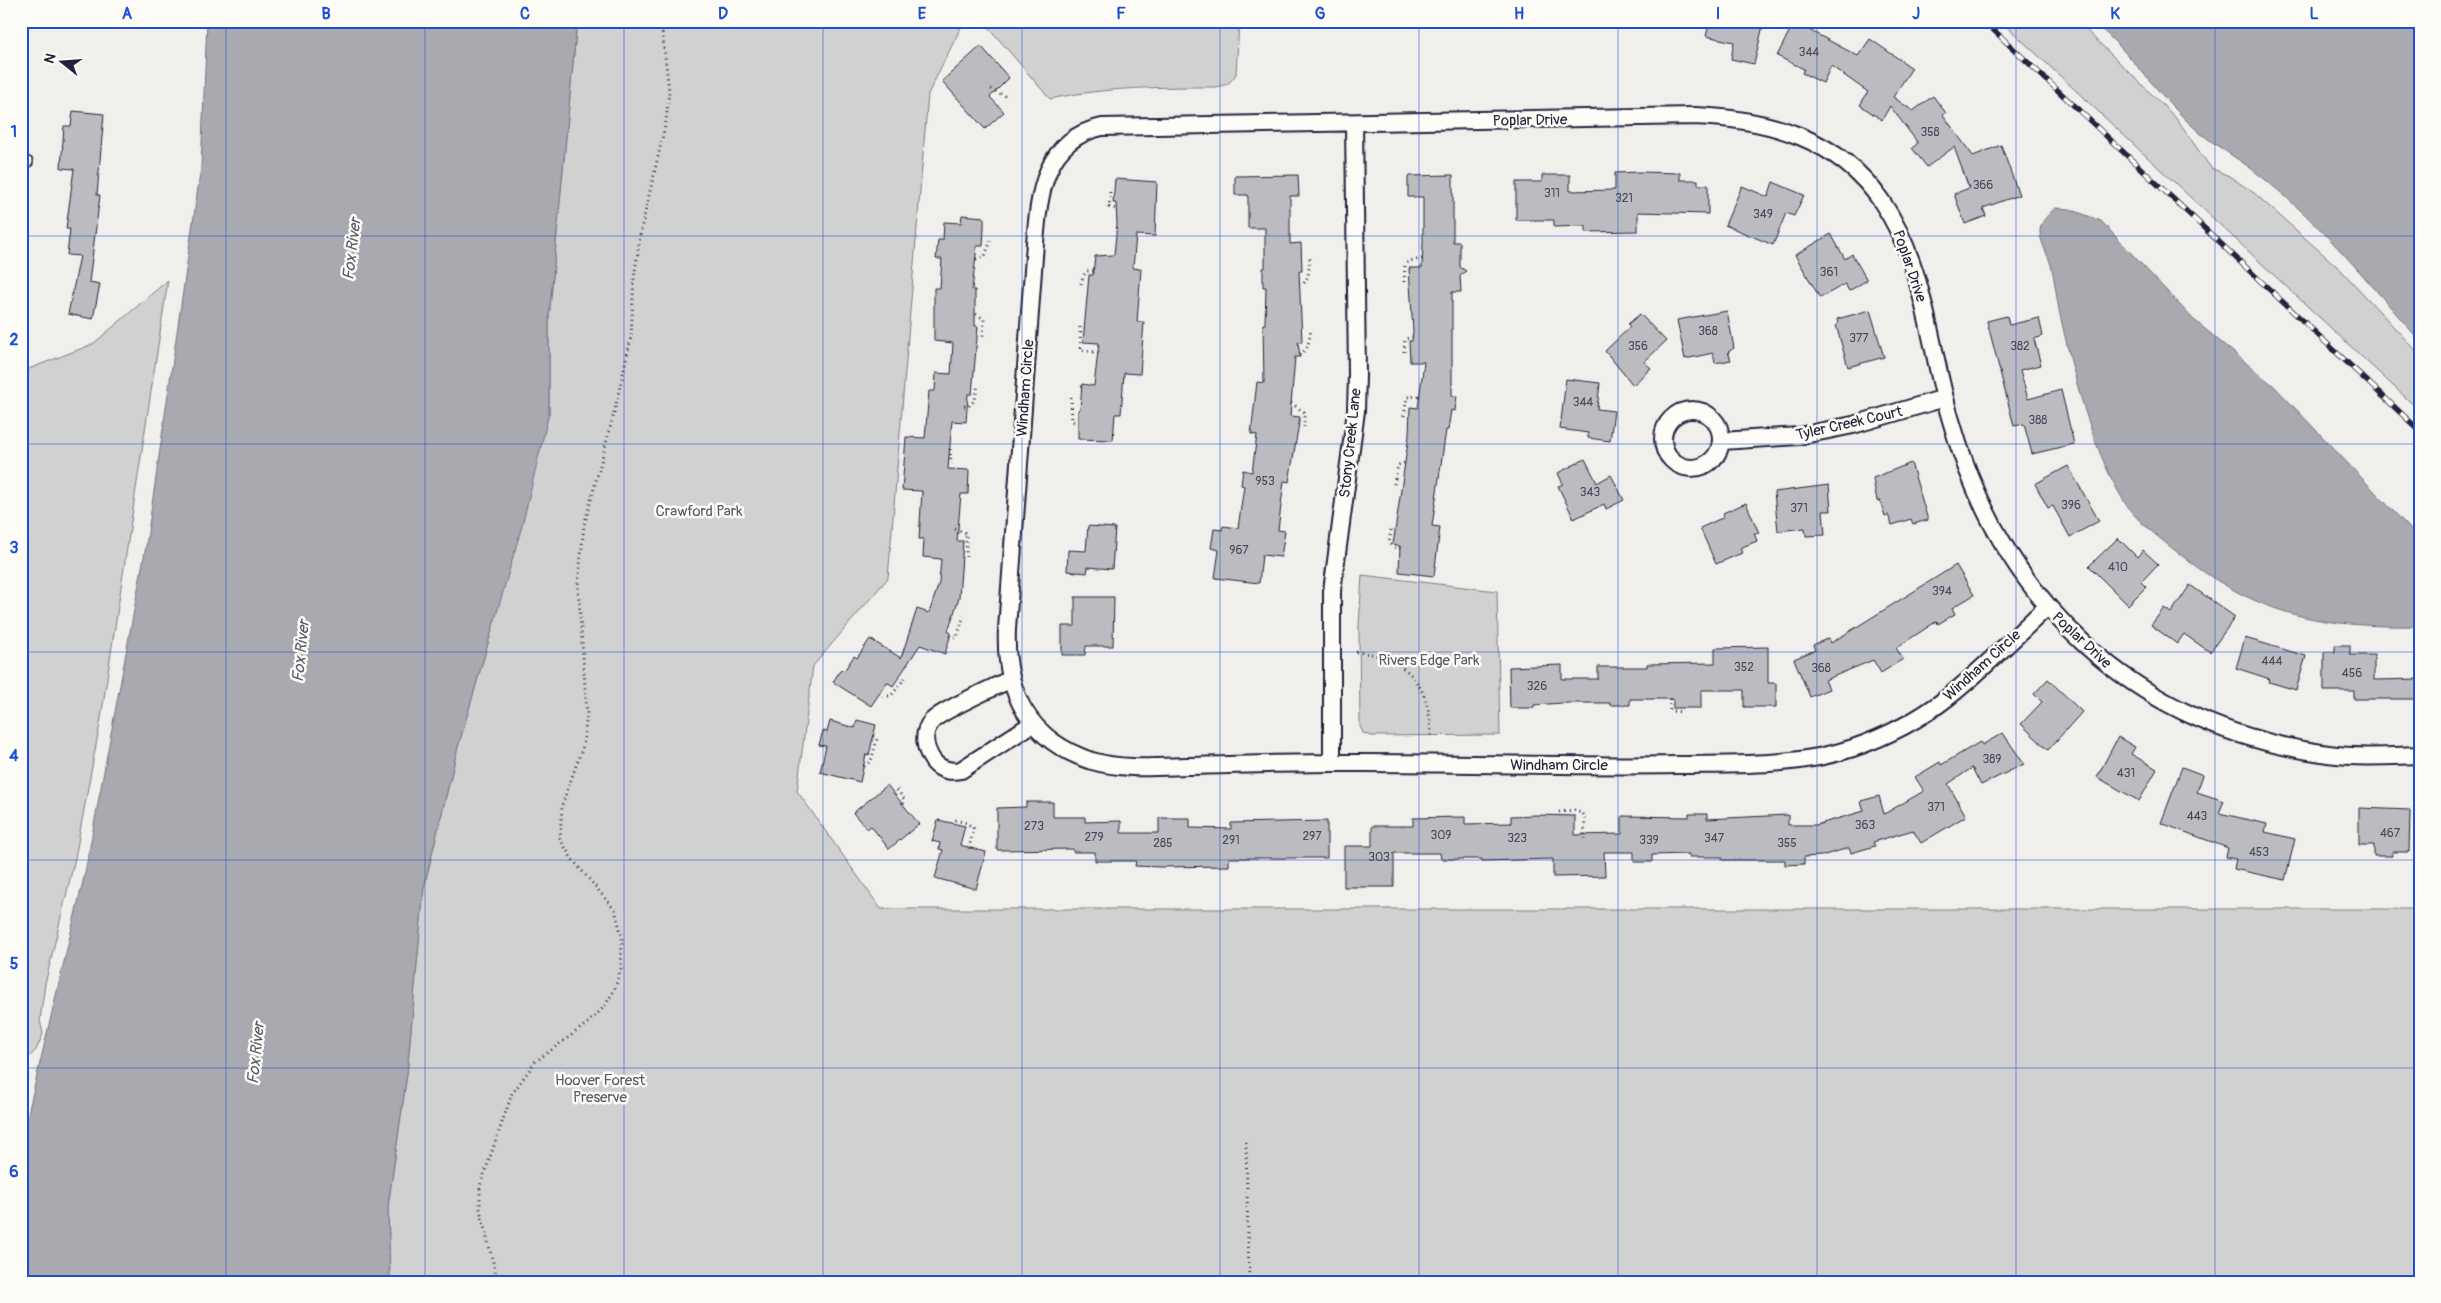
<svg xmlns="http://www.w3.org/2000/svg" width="2441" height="1303" viewBox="0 0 2441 1303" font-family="Pangolin,sans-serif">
	<rect width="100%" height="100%" fill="#f0efec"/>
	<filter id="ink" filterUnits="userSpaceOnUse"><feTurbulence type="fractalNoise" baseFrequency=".02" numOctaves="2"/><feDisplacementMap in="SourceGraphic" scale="10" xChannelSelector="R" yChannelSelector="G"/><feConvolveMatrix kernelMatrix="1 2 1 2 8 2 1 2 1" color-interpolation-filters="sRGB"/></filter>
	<g filter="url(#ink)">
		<path fill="#d2d1d1" stroke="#7a7a86" d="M 577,21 L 964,21 L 928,94 L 888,578 L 813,666 L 797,791 L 881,909 L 2420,909 L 2420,1282 L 390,1282 L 388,1206 L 407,1074 L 424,887 L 458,747 L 491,633 L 549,413 L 549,318 Z
			M 983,21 L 1239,21 L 1236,74 C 1231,83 1226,85 1216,87 C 1161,87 1105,87 1050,99 Z
			M 2001,21 L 2077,21 L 2175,117 L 2211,168 L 2229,176 L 2254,193 L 2340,269 L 2420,355 L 2420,411 Z
			M 168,280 L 101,718 L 75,858 L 45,984 L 40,1020 L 43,1034 L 36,1050 L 28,1058 C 27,1072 31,1079 21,1091 L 21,372 L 93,344 Z
			M 1362,575 L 1497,591 L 1500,735 L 1371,736 L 1363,733 L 1360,726 L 1359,626 Z"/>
		<path fill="#a9a9b0" stroke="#737381" d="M 207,21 L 577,21 L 549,318 L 549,413 L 522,526 L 458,747 L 424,887 L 407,1074 L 388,1206 L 390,1282 L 21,1282 L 21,1143 L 85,873 L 146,546 L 201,167 Z
			M 2092,21 L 2420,21 L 2420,341 C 2370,284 2322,224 2262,177 C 2243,161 2220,149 2200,133 C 2160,99 2133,54 2092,21 Z
			M 2055,208 L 2070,209 L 2101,221 L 2193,319 L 2274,386 L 2420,539 L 2420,626 C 2320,628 2256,615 2177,552 C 2162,540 2137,521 2127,506 C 2092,452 2073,373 2059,310 C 2056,295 2055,280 2051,265 C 2048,255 2041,244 2040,233 C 2039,223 2048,215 2055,208 Z"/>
		<path fill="#bcbcc0" stroke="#22223b" d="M 1710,21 L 1764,21 L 1754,64 L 1731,59 L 1734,42 L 1706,36 Z
			M 1794,22 L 1858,56 L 1870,39 L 1912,68 L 1893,97 L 1913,111 L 1933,96 L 1946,113 L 1943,115 L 1973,156 L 2001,145 L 2019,195 L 1983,208 L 1986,216 L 1965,224 L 1954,194 L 1969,188 L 1954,147 L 1927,167 L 1912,148 L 1918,143 L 1890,106 L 1882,120 L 1860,105 L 1868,92 L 1831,66 L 1823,83 L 1802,73 L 1804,69 L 1777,56 Z
			M 981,46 L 1009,78 L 990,97 L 1004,112 L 985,129 L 942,81 Z
			M 73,111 L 104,114 L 97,195 L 100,195 L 89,282 L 100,284 L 93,319 L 68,314 L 80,256 L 67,255 L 70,229 L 66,229 L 74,169 L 61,168 L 64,126 L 71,126 Z
			M 1640,172 L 1680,173 L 1680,180 L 1698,180 L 1698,185 L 1708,185 L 1708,214 L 1638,212 L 1638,231 L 1586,232 L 1586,226 L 1554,227 L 1554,220 L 1516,220 L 1516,182 L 1542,182 L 1542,175 L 1570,175 L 1570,191 L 1615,190 L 1615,173 Z
			M 1298,175 L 1299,196 L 1290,196 L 1290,244 L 1301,243 L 1302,271 L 1299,271 L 1302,342 L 1298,342 L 1300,357 L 1295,357 L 1290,416 L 1300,417 L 1289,482 L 1284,481 L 1278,530 L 1285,531 L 1281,557 L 1262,555 L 1259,583 L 1215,578 L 1219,550 L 1211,548 L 1214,529 L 1222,530 L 1223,526 L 1238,528 L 1244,486 L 1241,485 L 1243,470 L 1252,472 L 1257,435 L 1251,434 L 1257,382 L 1264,383 L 1263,324 L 1265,324 L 1266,287 L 1263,287 L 1263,268 L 1265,268 L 1265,228 L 1248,228 L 1248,195 L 1235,195 L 1235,176 Z
			M 1453,175 L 1453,242 L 1460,242 L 1460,267 L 1466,271 L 1460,276 L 1461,292 L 1452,292 L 1452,395 L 1457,396 L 1455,411 L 1451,410 L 1448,430 L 1446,430 L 1432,526 L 1440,527 L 1434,576 L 1399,572 L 1400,546 L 1393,545 L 1409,435 L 1410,407 L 1418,408 L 1424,362 L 1410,362 L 1409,341 L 1412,341 L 1413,331 L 1409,268 L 1422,268 L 1423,243 L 1423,197 L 1408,197 L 1408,176 Z
			M 1115,179 L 1157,182 L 1155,236 L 1136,235 L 1133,268 L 1141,269 L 1137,322 L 1144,322 L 1140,374 L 1124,373 L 1121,414 L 1115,414 L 1113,440 L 1078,439 L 1078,410 L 1080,409 L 1082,384 L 1094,386 L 1099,343 L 1083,342 L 1089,275 L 1093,275 L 1095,256 L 1114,255 L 1117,224 L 1116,203 L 1113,203 Z
			M 1773,182 L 1804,195 L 1794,216 L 1786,213 L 1773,245 L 1725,225 L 1742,186 L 1768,197 Z
			M 962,215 L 984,217 L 984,227 L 983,246 L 977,246 L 972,290 L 975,290 L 975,326 L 978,326 L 972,394 L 968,394 L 966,422 L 952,421 L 948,469 L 969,470 L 968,494 L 961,494 L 957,541 L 963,541 L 959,598 L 948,631 L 951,633 L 945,654 L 920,645 L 893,686 L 887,682 L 871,706 L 833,682 L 841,669 L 844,671 L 854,656 L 857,658 L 870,639 L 901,658 L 917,609 L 929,613 L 939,583 L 941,559 L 923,557 L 924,539 L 919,539 L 922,491 L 902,490 L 906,437 L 925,438 L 929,391 L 935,391 L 936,373 L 951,374 L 953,343 L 934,341 L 934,288 L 940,288 L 942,259 L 936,259 L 938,240 L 943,240 L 944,222 L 961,223 Z
			M 1831,234 L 1845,259 L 1852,254 L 1867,280 L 1849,291 L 1845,284 L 1820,298 L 1795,255 Z
			M 1870,310 L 1884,357 L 1848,367 L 1836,325 L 1838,324 L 1837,319 Z
			M 1727,311 L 1734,348 L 1728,352 L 1731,360 L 1715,363 L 1713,353 L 1685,359 L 1677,320 Z
			M 1640,314 L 1666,341 L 1644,362 L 1651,368 L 1633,385 L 1605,351 L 1630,327 L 1628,324 Z
			M 2007,316 L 2009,325 L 2039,318 L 2043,336 L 2034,339 L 2041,365 L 2020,370 L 2028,399 L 2061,390 L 2074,444 L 2032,454 L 2024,424 L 2014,426 L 1987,321 Z
			M 1566,379 L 1600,383 L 1597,409 L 1614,411 L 1610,441 L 1588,438 L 1588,433 L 1560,429 Z
			M 1585,459 L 1597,483 L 1611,475 L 1624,500 L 1606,509 L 1604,504 L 1574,519 L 1558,486 L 1563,484 L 1558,473 Z
			M 1911,463 L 1928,520 L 1913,524 L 1911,519 L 1892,525 L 1888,515 L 1885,516 L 1880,500 L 1877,501 L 1873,478 Z
			M 2068,466 L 2099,521 L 2070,537 L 2053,506 L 2048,508 L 2035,484 Z
			M 1829,485 L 1831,511 L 1823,511 L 1825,535 L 1806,536 L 1805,528 L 1778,531 L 1774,492 Z
			M 1746,503 L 1759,533 L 1754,533 L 1757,541 L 1740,548 L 1742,553 L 1716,564 L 1700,528 L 1724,517 L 1723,513 Z
			M 1088,526 L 1115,528 L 1112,569 L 1088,567 L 1087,573 L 1067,571 L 1068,550 L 1086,551 Z
			M 2118,538 L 2137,557 L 2143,550 L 2158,564 L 2141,582 L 2146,587 L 2128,605 L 2089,566 Z
			M 1956,565 L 1974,595 L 1952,608 L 1955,614 L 1938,624 L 1937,621 L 1896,648 L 1903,659 L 1881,673 L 1873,660 L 1825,680 L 1829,689 L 1810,697 L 1794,659 L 1815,650 L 1813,645 L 1829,638 L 1831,643 Z
			M 2190,585 L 2235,617 L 2210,652 L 2184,634 L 2177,644 L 2151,625 L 2164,608 L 2171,613 Z
			M 1075,597 L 1114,597 L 1113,646 L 1086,646 L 1085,655 L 1062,655 L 1062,626 L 1075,626 Z
			M 2245,638 L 2306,656 L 2296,690 L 2269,682 L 2270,679 L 2236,668 Z
			M 2335,645 L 2350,645 L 2350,655 L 2374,655 L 2374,680 L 2420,679 L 2420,699 L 2354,699 L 2354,691 L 2324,691 L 2324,652 L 2335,652 Z
			M 1768,647 L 1768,683 L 1776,683 L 1776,707 L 1744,707 L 1744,690 L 1701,690 L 1701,708 L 1673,708 L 1673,699 L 1630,699 L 1630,705 L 1610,705 L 1610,703 L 1562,703 L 1534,705 L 1534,708 L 1510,708 L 1509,667 L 1562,665 L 1562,679 L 1598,679 L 1598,667 L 1647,667 L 1647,664 L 1715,663 L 1715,648 Z
			M 2048,679 L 2082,712 L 2048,750 L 2021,724 L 2042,702 L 2034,694 Z
			M 857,720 L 876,725 L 869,755 L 866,754 L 860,782 L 820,772 L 826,746 L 819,745 L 823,731 L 827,732 L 830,721 L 855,728 Z
			M 2003,733 L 2024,764 L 1981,785 L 1972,768 L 1948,784 L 1966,816 L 1921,843 L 1913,830 L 1873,842 L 1875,846 L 1851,853 L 1849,848 L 1821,856 L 1804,857 L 1804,864 L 1785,865 L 1785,860 L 1722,860 L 1722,857 L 1689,857 L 1689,854 L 1652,855 L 1652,862 L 1634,862 L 1634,852 L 1604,852 L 1605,876 L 1553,877 L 1553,859 L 1482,861 L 1482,859 L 1441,859 L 1440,853 L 1394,853 L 1394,887 L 1344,887 L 1344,846 L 1372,846 L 1372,826 L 1413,826 L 1413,818 L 1465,817 L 1465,824 L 1511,823 L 1511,816 L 1535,815 L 1575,816 L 1575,835 L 1622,834 L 1622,816 L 1689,817 L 1689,814 L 1707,814 L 1707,819 L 1788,815 L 1788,825 L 1816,825 L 1864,811 L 1861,801 L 1879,796 L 1884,814 L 1924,791 L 1915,777 L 1940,762 L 1941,765 L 1980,742 L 1982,745 Z
			M 2118,737 L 2135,747 L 2131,754 L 2157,769 L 2139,801 L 2097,777 Z
			M 2182,767 L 2203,775 L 2197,792 L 2224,801 L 2219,813 L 2267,824 L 2265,832 L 2295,839 L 2285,880 L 2234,869 L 2236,859 L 2226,857 L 2228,848 L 2161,823 Z
			M 887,785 L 919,824 L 889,849 L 871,826 L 867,829 L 853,813 Z
			M 1026,802 L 1053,802 L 1053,817 L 1085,817 L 1085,822 L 1121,821 L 1121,833 L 1159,833 L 1159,818 L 1190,818 L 1190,828 L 1231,829 L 1231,823 L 1327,821 L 1327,858 L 1229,858 L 1229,866 L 1162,867 L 1135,866 L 1136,861 L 1095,861 L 1095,852 L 1073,852 L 1073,849 L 997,850 L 997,808 L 1026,807 Z
			M 2359,808 L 2410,810 L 2409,852 L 2392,852 L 2392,856 L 2374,856 L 2374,845 L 2359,845 Z
			M 938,820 L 965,826 L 960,845 L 986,852 L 976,889 L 935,878 L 943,850 L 939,849 L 940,843 L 932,841 Z"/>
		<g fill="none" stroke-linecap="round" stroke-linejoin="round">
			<defs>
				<path id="lane" d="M 21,160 L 28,162"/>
				<path id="street" d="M1663 439a29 29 0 1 1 58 0a29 29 0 1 1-58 0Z
					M 1722,441 L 1799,436 L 1853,425 L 1945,398
					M 2047,607 C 2014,637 1982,671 1947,698 C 1920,719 1885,737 1853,748 C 1797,767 1735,764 1677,765 C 1563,767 1449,762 1334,763 C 1285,763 1236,765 1186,766 C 1155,767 1123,770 1092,761 C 1029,741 1004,692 1007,629 L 1035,243 C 1039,194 1044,139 1102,127 L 1695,116 C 1768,119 1839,138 1882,202 C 1925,266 1929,345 1950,417 C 2002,603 2135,728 2328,754 C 2358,758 2389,756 2420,755
					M 1011,679 C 995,687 942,710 932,721 C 921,733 925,749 933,761 C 940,770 950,772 961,770 L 1032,724
					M 1332,763 L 1332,591 L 1356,411 L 1357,375 L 1354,123"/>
			</defs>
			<use href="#lane" stroke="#22223b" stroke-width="12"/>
			<use href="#street" stroke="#22223b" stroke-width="20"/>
			<path stroke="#22223b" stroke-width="3" stroke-dasharray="1 4" stroke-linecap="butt" d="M 991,89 L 1005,96
				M 1110,192 L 1109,207 L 1116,209
				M 976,259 L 985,256 L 992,237
				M 1404,282 L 1405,265 L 1409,261 L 1422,259
				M 1299,283 L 1304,283 L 1308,277 L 1310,258
				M 1081,284 L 1083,276 L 1087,271 L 1094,271
				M 976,314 L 984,319 L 983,337
				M 1080,327 L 1081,350 L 1103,353
				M 1404,352 L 1405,339 L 1412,337
				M 1299,354 C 1309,351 1309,339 1311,330
				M 1071,397 L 1072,421 L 1077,423
				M 1291,403 L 1304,412 L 1304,427
				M 964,406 L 969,406 L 975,400 L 978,384
				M 1404,416 L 1407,397 L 1420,396
				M 950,449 L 951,464
				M 1394,484 L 1398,465 L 1405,463
				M 955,529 L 966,533 L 966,557
				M 1391,530 L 1389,543 L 1393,547 L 1401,548
				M 949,637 L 957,637 L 964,616
				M 1356,652 C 1408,656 1431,687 1431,738
				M 879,693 L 883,696 L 891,696 L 905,678
				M 1670,699 L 1670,711 L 1683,712
				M 864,766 L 871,761 L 877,739
				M 897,790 L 904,799 L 903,805
				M 1559,812 L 1574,810 L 1583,814 L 1585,818 L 1584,839
				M 955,820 L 967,823 L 973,828 L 969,850
				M 1246,1142 L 1249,1282
				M 498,1282 L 480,1210 L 480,1186 L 512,1094 L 535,1062 L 589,1022 L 604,1007 L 614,991 L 621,969 L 622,937 L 615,910 L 572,859 L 560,839 L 562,805 L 583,746 L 587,715 L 578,585 L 584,526 L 614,413 L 631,338 L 634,278 L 641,230 L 666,122 L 669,91 L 661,21"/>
			<use href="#lane" stroke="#fdfcf7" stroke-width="9"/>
			<use href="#street" stroke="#fdfcf7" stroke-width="16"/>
			<defs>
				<path id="rail" d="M 1984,21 L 2420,431"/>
			</defs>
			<use href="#rail" stroke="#22223b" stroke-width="5.5"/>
			<use href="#rail" stroke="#fdfcf7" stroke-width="4" stroke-dasharray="11" stroke-linecap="butt"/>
		</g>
	</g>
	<path fill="none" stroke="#1d4ed8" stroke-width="1" stroke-opacity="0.55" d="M 226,21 L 226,1282M 425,21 L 425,1282M 624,21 L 624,1282M 823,21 L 823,1282M 1022,21 L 1022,1282M 1220,21 L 1220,1282M 1419,21 L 1419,1282M 1618,21 L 1618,1282M 1817,21 L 1817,1282M 2016,21 L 2016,1282M 2215,21 L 2215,1282M 21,236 L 2420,236M 21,444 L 2420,444M 21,652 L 2420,652M 21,860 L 2420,860M 21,1068 L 2420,1068"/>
	<g text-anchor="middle" stroke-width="5" stroke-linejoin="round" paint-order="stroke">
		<g font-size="12" fill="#48485c">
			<text x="1809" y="56">344</text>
			<text x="1930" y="136">358</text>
			<text x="1983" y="189">366</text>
			<text x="1552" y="197">311</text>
			<text x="1624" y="202">321</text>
			<text x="1763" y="218">349</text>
			<text x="1829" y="276">361</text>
			<text x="1708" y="335">368</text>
			<text x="1859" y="342">377</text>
			<text x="1638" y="350">356</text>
			<text x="2020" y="350">382</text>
			<text x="1583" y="406">344</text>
			<text x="2038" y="424">388</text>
			<text x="1265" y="485">953</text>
			<text x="1590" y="496">343</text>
			<text x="2071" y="509">396</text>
			<text x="1799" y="512">371</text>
			<text x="1239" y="554">967</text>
			<text x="2118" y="571">410</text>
			<text x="1942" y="595">394</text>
			<text x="2272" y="665">444</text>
			<text x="1744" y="671">352</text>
			<text x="1821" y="672">368</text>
			<text x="2352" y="677">456</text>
			<text x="1537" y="690">326</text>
			<text x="1992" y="763">389</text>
			<text x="2126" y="777">431</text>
			<text x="1936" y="811">371</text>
			<text x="2197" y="820">443</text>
			<text x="1865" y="829">363</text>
			<text x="1034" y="830">273</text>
			<text x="2390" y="837">467</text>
			<text x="1441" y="839">309</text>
			<text x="1312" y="840">297</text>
			<text x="1094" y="841">279</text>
			<text x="1517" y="842">323</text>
			<text x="1714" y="842">347</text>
			<text x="1231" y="844">291</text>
			<text x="1649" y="844">339</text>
			<text x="1163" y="847">285</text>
			<text x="1787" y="847">355</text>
			<text x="2259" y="856">453</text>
			<text x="1379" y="861">303</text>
		</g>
		<g font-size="15" fill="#22223b" stroke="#fdfcf7">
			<text transform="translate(1530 120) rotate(-1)" y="5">Poplar Drive</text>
			<text transform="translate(1910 266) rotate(71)" y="5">Poplar Drive</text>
			<text transform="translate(1025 388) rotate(-86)" y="5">Windham Circle</text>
			<text transform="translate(1849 423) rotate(-13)" y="5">Tyler Creek Court</text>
			<text transform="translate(1350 443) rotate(-84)" y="5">Stony Creek Lane</text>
			<text transform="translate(2082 640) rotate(43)" y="5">Poplar Drive</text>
			<text transform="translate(1982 665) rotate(-42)" y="5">Windham Circle</text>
			<text x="1559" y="770">Windham Circle</text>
		</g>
		<g font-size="15" fill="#575768" stroke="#fdfcf7">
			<text x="699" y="516">Crawford Park</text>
			<text x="1429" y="665">Rivers Edge Park</text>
			<text x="600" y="1085">Hoover Forest<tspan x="600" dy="17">Preserve</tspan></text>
		</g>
		<g font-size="16" font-style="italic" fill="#58586a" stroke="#fdfcf7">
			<text transform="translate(351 249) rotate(-83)" y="6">Fox River</text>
			<text transform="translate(300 651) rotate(-84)" y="6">Fox River</text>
			<text transform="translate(255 1053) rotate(-84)" y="6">Fox River</text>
		</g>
	</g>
	<rect width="2441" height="1303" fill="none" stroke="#fdfcf7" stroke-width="55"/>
	<g transform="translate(62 62) rotate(287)" stroke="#fdfcf7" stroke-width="4" paint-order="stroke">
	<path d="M0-4L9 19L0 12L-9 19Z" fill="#22223b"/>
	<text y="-8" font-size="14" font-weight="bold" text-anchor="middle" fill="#22223b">N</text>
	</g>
	<rect x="28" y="28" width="2386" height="1248" fill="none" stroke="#1d4ed8" stroke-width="2"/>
	<g font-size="16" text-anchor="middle" font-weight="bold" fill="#1d4ed8">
		<text x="127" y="19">A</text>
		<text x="326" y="19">B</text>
		<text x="525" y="19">C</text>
		<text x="723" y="19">D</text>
		<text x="922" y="19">E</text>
		<text x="1121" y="19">F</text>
		<text x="1320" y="19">G</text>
		<text x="1519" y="19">H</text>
		<text x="1718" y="19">I</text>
		<text x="1916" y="19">J</text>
		<text x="2115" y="19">K</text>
		<text x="2314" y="19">L</text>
		<text x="14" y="137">1</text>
		<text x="14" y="345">2</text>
		<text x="14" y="553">3</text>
		<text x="14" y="761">4</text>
		<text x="14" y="969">5</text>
		<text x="14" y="1177">6</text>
	</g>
</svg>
